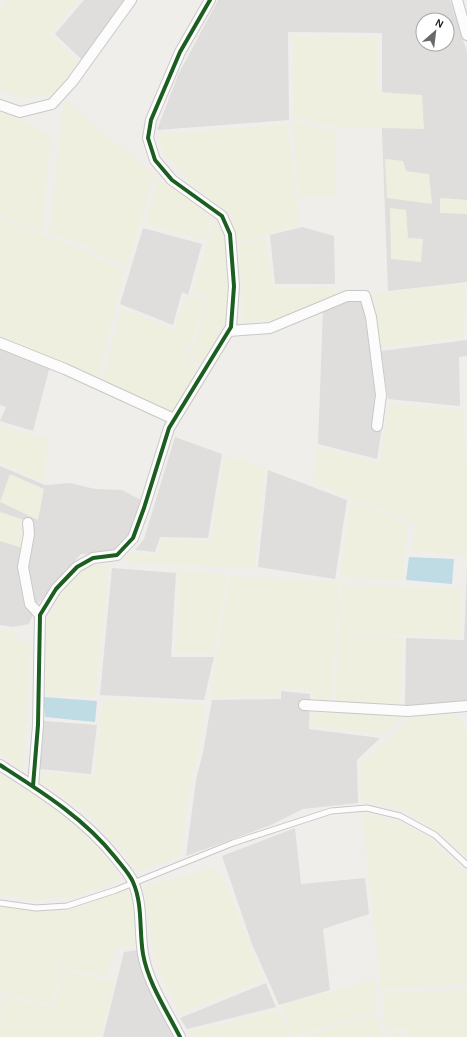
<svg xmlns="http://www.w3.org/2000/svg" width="467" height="1037" viewBox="0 0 467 1037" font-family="Karla,sans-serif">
	<rect width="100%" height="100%" fill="#f0eeeb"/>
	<path fill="#dfdedc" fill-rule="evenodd" d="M 84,0 L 125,0 L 82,60 L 55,34 Z
		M 218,0 L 450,0 L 467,52 L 467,282 L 388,291 L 382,133 L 382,33 L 288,32 L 289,120 L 157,130 L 178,75 ZM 423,20 L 447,20 L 447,44 L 423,44 Z
		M 302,227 L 334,236 L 335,284 L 275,284 L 270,235 Z
		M 143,228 L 202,244 L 188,295 L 182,292 L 173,325 L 120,304 Z
		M 356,299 L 362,302 L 374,368 L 382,427 L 377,459 L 318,444 L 323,309 Z
		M 467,340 L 467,356 L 459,357 L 460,406 L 388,399 L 381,351 Z
		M 0,346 L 50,366 L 33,431 L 0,421 L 6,407 L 0,405 Z
		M 175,437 L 222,454 L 208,538 L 160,537 L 155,552 L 135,550 L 144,539 Z
		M 0,466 L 45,485 L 70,483 L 95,489 L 122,490 L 143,501 L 129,535 L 117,552 L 81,554 L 37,605 L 29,624 L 13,627 L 0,625 Z
		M 268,470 L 347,500 L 335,579 L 258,567 Z
		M 467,567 L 467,703 L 405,705 L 406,638 L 464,640 Z
		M 112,568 L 176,573 L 171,657 L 214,657 L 204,700 L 100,695 Z
		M 281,691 L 310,694 L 309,729 L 380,738 L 357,760 L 358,803 L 303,809 L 271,825 L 186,856 L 196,780 L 203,752 L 212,700 L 281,699 Z
		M 44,721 L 97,725 L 91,774 L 40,769 Z
		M 295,828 L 301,884 L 365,878 L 369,914 L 323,929 L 330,990 L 279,1005 L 252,944 L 222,856 Z
		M 137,950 L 147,980 L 175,1037 L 103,1037 L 124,952 Z
		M 266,983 L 276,1007 L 187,1029 L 180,1018 Z"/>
	<path fill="#efefdf" d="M 6,0 L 79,0 L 49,35 L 80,64 L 56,94 L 26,98 L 0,90 L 0,9 Z
		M 293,36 L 378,37 L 378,92 L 422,95 L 424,129 L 338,127 L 293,117 Z
		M 64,98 L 104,135 L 155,174 L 127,266 L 95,253 L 91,248 L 49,233 Z
		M 0,109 L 51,136 L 42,232 L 0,215 Z
		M 292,122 L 336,131 L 336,196 L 299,197 Z
		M 287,124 L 300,225 L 237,243 L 231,219 L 217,204 L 184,178 L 163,153 L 159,134 Z
		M 385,159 L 403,161 L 406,171 L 429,174 L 432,204 L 387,198 Z
		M 158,178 L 212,214 L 205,240 L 145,224 Z
		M 440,198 L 467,200 L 467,214 L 440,213 Z
		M 390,208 L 406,210 L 408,238 L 423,239 L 421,262 L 391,259 Z
		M 215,218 L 221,220 L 226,251 L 227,326 L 203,364 L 187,359 L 210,300 L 192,292 Z
		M 0,219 L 85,251 L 88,255 L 125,269 L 97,380 L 0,339 Z
		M 265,238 L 274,288 L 333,287 L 335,296 L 276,319 L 243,323 L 239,246 Z
		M 465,284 L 464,337 L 381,347 L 374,293 Z
		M 192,296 L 207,302 L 183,360 L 201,367 L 172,412 L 102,380 L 121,308 L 175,330 L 184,300 Z
		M 390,404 L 462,410 L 467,469 L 467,556 L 411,551 L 416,523 L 313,483 L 317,447 L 379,463 Z
		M 0,424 L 17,431 L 48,438 L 44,482 L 0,463 Z
		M 225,455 L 265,468 L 254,568 L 132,563 L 123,556 L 131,552 L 157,556 L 162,540 L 211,541 Z
		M 10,474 L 44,489 L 38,520 L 0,502 Z
		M 351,501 L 408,524 L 402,581 L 340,577 Z
		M 0,512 L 24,520 L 26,533 L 22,548 L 0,541 Z
		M 95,564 L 109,566 L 95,697 L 45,694 L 46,619 L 61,593 L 80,571 Z
		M 179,570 L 227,575 L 213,653 L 176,653 Z
		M 230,576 L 339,582 L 332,701 L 314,700 L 314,691 L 279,687 L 279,696 L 209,697 Z
		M 342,584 L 462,589 L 460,637 L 338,633 Z
		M 0,629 L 18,632 L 18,641 L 31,642 L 23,770 L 0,753 Z
		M 338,635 L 403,637 L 400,705 L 335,701 Z
		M 102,699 L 204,704 L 202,733 L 198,757 L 192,776 L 180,857 L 139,871 L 91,816 L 40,781 L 41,772 L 94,776 Z
		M 313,708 L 405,715 L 382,735 L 312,726 Z
		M 457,714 L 467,733 L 467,857 L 448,839 L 406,811 L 361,800 L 360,764 L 411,718 Z
		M 0,773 L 22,786 L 79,824 L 121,877 L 102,887 L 73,897 L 29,900 L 0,894 Z
		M 362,814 L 399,821 L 431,839 L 467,873 L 467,983 L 381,990 Z
		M 213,867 L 221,873 L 263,979 L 180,1014 L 157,966 L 142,888 Z
		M 128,889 L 136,916 L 137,946 L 117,947 L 107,976 L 60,968 L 52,1005 L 0,992 L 0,906 L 65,911 Z
		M 62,972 L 115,981 L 100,1037 L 0,1037 L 1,997 L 54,1008 Z
		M 375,979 L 377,1010 L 293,1037 L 281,1006 Z
		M 467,990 L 467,1037 L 410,1037 L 405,1027 L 386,1032 L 382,993 Z
		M 278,1010 L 290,1037 L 192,1037 L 188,1032 Z
		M 376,1014 L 382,1036 L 402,1031 L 405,1037 L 302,1037 Z"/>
	<path fill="#bfdbe3" d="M 409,557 L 454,559 L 452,584 L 406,580 Z
		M 43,697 L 97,701 L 95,722 L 45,717 Z"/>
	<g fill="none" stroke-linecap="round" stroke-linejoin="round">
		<defs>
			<path id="service" d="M 0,903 L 36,908 L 67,906 L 116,890 L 233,843 L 331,811 L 367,808 L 400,816 L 435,835 L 467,865"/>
			<path id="minor" d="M 457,0 L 467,35
				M 0,105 L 20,112 L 52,104 L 72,82 L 131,0
				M 229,331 L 270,328 L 347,296 L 365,296 L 371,317 L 381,395 L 377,426
				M 0,343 L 65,369 L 174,419
				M 28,523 L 29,534 L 23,567 L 30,604 L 40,615
				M 304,705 L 408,711 L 467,706
				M 0,765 C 42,792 84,818 115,857 C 121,865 129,873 133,882 C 143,905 139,930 143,954 C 148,983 167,1011 180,1037
				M 33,786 L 38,725 L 40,615 L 56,589 L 77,567 L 93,558 L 117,555 L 133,538 L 144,508 L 169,428 L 231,327 L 234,286 L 230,234 L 222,216 L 172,180 L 155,160 L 148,138 L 151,120 L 180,52 L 210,0"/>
		</defs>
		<use href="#service" stroke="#c9c8c7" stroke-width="7"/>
		<use href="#minor" stroke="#c9c8c7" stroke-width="12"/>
		<use href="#service" stroke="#fdfcfc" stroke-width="5"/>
		<use href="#minor" stroke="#fdfcfc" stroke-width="10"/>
		<defs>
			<path id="cycleway" d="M 0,765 C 42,792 84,818 115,857 C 121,865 129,873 133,882 C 143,905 139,930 143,954 C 148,983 167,1011 180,1037
				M 33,786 L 38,725 L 40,615 L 56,589 L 77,567 L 93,558 L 117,555 L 133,538 L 144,508 L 169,428 L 231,327 L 234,286 L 230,234 L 222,216 L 172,180 L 155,160 L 148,138 L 151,120 L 180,52 L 210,0"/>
		</defs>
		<use href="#cycleway" stroke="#fff" stroke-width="6"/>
		<use href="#cycleway" stroke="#1b5e20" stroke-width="4"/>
	</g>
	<g transform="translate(435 32) rotate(28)"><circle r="19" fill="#ffffff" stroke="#a7a7a7"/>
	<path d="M0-3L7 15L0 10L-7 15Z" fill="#6a6968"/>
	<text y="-6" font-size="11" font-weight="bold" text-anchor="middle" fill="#222222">N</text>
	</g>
</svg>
